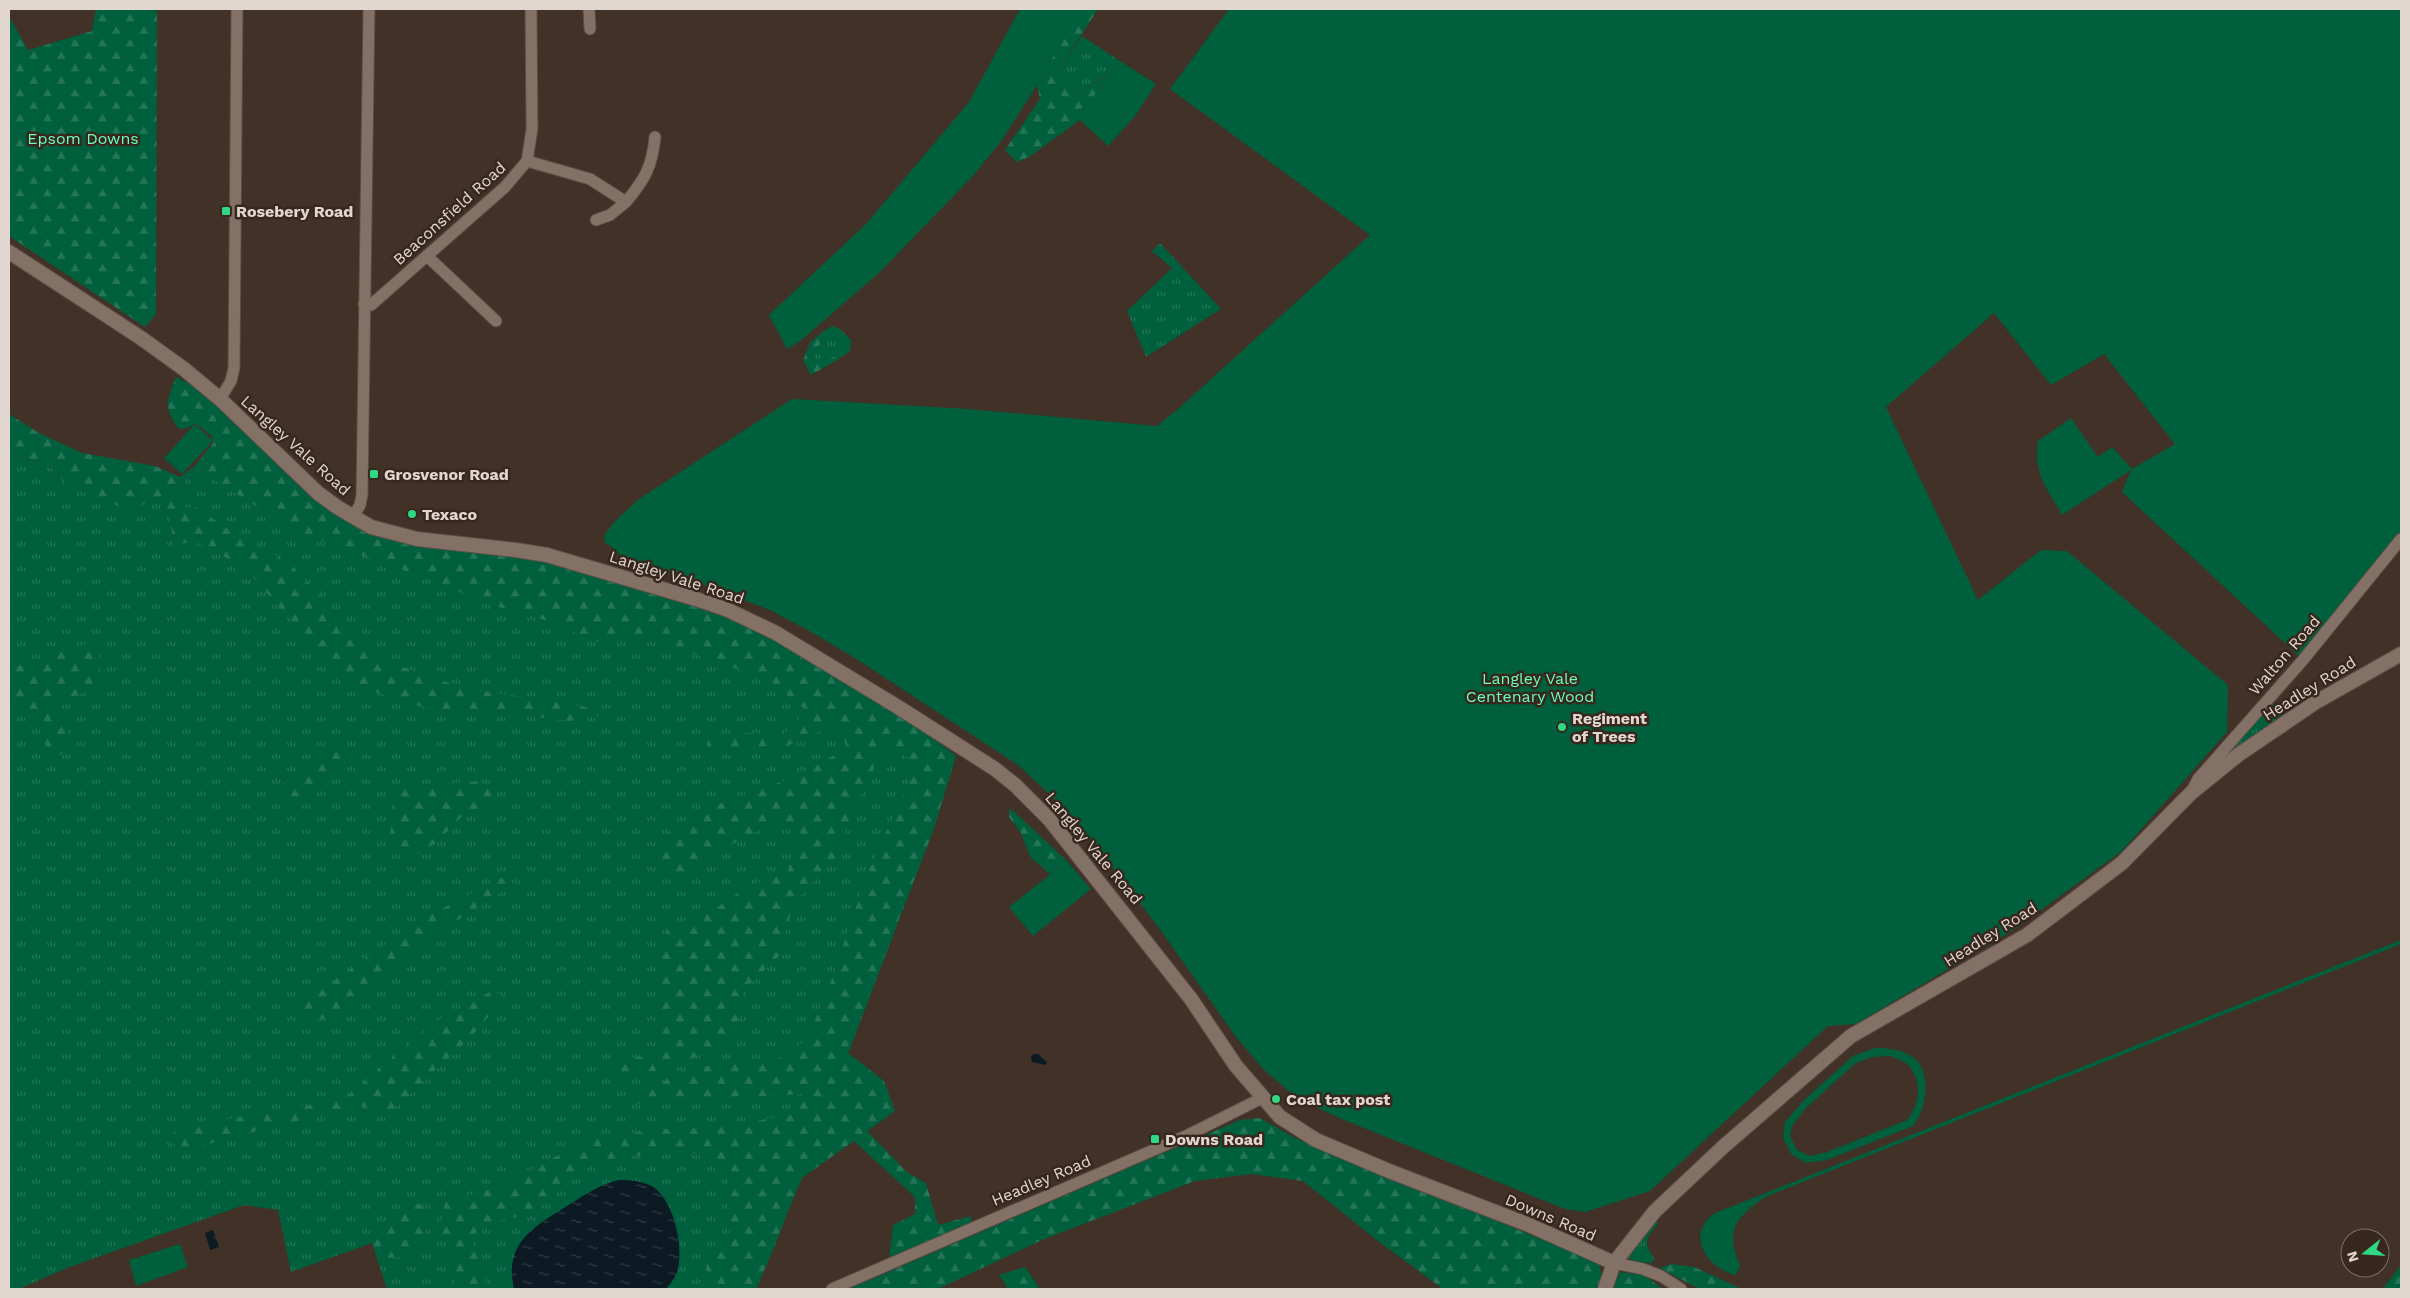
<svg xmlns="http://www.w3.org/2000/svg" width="2410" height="1298" viewBox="0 0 2410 1298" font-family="'Work Sans',sans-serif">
	<defs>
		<pattern id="grass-tufts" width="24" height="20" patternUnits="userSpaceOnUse" patternTransform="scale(1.25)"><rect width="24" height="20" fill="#00603e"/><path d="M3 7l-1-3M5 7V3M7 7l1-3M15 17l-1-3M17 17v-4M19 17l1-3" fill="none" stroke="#257659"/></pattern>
		<pattern id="forest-firs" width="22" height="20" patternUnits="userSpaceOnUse" patternTransform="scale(1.25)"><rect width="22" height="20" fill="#00603e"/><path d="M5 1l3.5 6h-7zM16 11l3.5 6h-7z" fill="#257659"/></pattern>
		<pattern id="water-ripples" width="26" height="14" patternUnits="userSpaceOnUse" patternTransform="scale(1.25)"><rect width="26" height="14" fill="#0c1b23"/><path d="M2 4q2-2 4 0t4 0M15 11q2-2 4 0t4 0" fill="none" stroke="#2f3b42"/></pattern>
	</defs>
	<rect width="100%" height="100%" fill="#413126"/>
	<path fill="url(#grass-tufts)" d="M 1082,36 L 1123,63 L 1078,95 L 1055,76 Z
		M 1160,243 L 1221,309 L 1146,357 L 1127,311 L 1172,268 L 1152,251 Z
		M 832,326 L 840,329 L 851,340 L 850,351 L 837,360 L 835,356 L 819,366 L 812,353 L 824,340 L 821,333 Z
		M 211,435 L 273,460 L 320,504 L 370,535 L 415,546 L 503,553 L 920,729 L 956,756 L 933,831 L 774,1248 L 756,1289 L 387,1289 L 372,1243 L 291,1272 L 278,1210 L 244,1205 L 67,1268 L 19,1289 L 9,1289 L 9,444 L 20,457 L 48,465 L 68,485 L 164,501 L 171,523 L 173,546 L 184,507 L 178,490 L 195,468 L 194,467 L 214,443 Z
		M 2272,703 L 2283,715 L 2214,769 Z
		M 1656,1220 L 1658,1224 C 1652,1231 1644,1239 1648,1248 C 1650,1253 1653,1254 1654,1260 L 1651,1263 L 1635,1262 L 1629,1258 L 1630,1250 Z"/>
	<path fill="url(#forest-firs)" d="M 96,9 L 157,9 L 156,314 L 145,327 L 9,236 L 9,16 L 28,50 L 92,31 Z
		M 1079,9 L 1098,9 L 1055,76 L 1078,95 L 1100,80 L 1104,86 L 1079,111 L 1080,120 L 1029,157 L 1017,162 L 1005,150 L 1040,99 L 1037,85 Z
		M 821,333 L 824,340 L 812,353 L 819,365 L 835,356 L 837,360 L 811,375 L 803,360 L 810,343 Z
		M 176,377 L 196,387 L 225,412 L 320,504 L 370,535 L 415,546 L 503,553 L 585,570 L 668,595 L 756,627 L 815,661 L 920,729 L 956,756 L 933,831 L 847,1052 L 884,1081 L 895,1111 L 867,1131 L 908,1173 L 926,1183 L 938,1225 L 971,1216 L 972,1225 L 889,1259 L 893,1225 L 915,1214 L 915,1197 L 854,1141 L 802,1178 L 756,1289 L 679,1289 L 706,1280 L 707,1252 L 730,1232 L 727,1167 L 681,1148 L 594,1163 L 559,1186 L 531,1214 L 479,1225 L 473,1244 L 489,1289 L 454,1289 L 453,1259 L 440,1227 L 445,1202 L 498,1187 L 589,1139 L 666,1129 L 725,1126 L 797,1114 L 802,1094 L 631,1104 L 672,1076 L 725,1061 L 769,1064 L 807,1040 L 831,981 L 869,869 L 918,763 L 887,746 L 874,766 L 871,785 L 855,801 L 837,856 L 794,903 L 779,956 L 744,990 L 734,1035 L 700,1055 L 660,1070 L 603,1077 L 603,1060 L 648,1056 L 656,1048 L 666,931 L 697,921 L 749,886 L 788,871 L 797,834 L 785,823 L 753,833 L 677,874 L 650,860 L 672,827 L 713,806 L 805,773 L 847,747 L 836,724 L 783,748 L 731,755 L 706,748 L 709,736 L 737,733 L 784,734 L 807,711 L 768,680 L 649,638 L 596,641 L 534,616 L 487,604 L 439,583 L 297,532 L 195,468 L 178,490 L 184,507 L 197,508 L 240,537 L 288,562 L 385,661 L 464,688 L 619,712 L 570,721 L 504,713 L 425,708 L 357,686 L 309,641 L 244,567 L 194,541 L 173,546 L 171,523 L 164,501 L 150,500 L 132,512 L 68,485 L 48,465 L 20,457 L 9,444 L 9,414 L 39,433 L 82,453 L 155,466 L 180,477 L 194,467 L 214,442 L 211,435 L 195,423 L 188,428 L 179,429 C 163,408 167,400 176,377 Z
		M 90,643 L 98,649 L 102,685 L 56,704 L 72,743 L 68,754 L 49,755 L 32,710 L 12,712 L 9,702 L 9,668 Z
		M 324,749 L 342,754 L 315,783 L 288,804 L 274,792 Z
		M 478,781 L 496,794 L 494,809 L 466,812 L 436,843 L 410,858 L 389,846 L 395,789 Z
		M 1010,808 L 1067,861 L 1050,874 L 1031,858 L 1021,833 L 1009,817 Z
		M 505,876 L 514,884 L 439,932 L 365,996 L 333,1017 L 307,1021 L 301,1004 L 422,919 Z
		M 492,991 L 505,997 L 470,1038 L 386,1116 L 362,1106 L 272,1127 L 186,1150 L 171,1143 L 175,1128 L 344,1099 L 434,1022 Z
		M 1260,1118 L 1295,1138 L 1599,1263 L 1602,1279 L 1599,1289 L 1443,1289 L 1374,1238 L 1303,1181 L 1252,1174 L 1195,1181 L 1042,1240 L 938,1289 L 849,1289 L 1240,1120 Z
		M 405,1204 L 422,1204 L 426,1237 L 414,1258 L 393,1257 L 378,1260 L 372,1243 Z
		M 1672,1264 L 1694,1267 L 1742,1289 L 1699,1289 L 1660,1268 Z
		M 2401,1265 L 2401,1289 L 2383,1289 Z
		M 1025,1267 L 1040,1289 L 1008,1289 L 999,1275 Z
		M 1620,1272 L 1644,1275 L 1663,1289 L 1613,1289 Z"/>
	<path fill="#00603e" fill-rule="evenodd" d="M 1020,9 L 1079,9 L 1037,85 L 1002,140 L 973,176 L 879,273 L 799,342 L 787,349 L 769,315 L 867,223 L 969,102 Z
		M 1229,9 L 2401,9 L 2401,537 L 2303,660 L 2122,492 L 2131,470 L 2062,515 C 2047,488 2033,474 2038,441 L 2071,418 L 2098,457 L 2112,447 L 2132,469 L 2175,444 L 2104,354 L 2051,385 L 1994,313 L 1886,407 L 1978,600 L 2041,550 L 2067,551 L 2228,685 L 2227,732 L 2122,851 L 2015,929 L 1856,1024 L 1828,1026 L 1650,1191 L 1585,1212 L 1565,1209 L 1344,1120 L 1298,1099 L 1263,1069 L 1236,1037 L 1156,924 L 1105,858 L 1062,806 L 1018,765 L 861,662 L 815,634 L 770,610 L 689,579 L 626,560 C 618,554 615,547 605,543 L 604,536 L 614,522 L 639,499 L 792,399 L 969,409 L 1157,426 L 1178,409 L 1370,235 L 1170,89 Z
		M 1123,63 L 1156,84 L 1135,116 L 1108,146 L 1080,120 L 1079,111 L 1104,86 L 1100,80 Z
		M 195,424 L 213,441 L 182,474 L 164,458 Z
		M 1067,861 L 1091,889 L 1033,936 L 1009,907 Z
		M 2401,940 L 2401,944 L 1765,1197 C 1737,1217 1724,1230 1740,1265 L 1736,1275 C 1706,1269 1685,1233 1715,1213 Z
		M 1875,1048 C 1889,1048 1904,1049 1916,1060 C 1932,1075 1926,1110 1913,1126 L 1827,1160 L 1806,1163 L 1791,1154 L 1783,1138 L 1785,1122 L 1803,1101 L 1853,1056 ZM 1890,1056 C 1895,1058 1904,1061 1908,1065 C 1923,1081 1920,1104 1907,1120 L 1827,1152 L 1810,1156 L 1797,1150 L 1790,1136 L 1792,1126 L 1806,1108 L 1856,1063 L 1872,1057 Z
		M 180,1244 L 188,1267 L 136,1286 L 129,1260 Z"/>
	<path fill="url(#water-ripples)" d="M 1033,1054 L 1038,1054 L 1047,1062 L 1046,1065 L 1032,1062 L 1031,1058 Z
		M 619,1180 C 631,1180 646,1181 656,1189 C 675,1206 683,1245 678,1269 C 676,1277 671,1283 666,1289 L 514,1289 C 503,1241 536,1226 570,1204 C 586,1194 601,1184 619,1180 Z
		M 213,1230 L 219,1247 L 210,1250 L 205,1233 Z"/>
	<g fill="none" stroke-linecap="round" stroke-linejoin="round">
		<defs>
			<path id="minor" d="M 589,9 L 590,29
				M 527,161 L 590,179 L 626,202 C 645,179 652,167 655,137
				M 596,220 L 610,215 L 626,202
				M 427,256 L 496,321
				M 364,304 L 371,305 L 505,187 L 527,161 L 532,129 L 531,9
				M 220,399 L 231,381 L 234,368 L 237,9
				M 353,517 L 360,505 L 362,495 L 369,9
				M 2192,791 L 2198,779 L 2303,660 L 2401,539
				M 1614,1263 L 1643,1269 L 1661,1276 L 1681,1289
				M 832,1289 L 1186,1136 L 1262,1098"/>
			<path id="tertiary" d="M 9,252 L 141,338 L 184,369 L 220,399 L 318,493 L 337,507 L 371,527 L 417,539 L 516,550 L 547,555 L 696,599 L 728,610 L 776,633 L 898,707 L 995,769 L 1015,785 L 1049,819 L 1191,999 L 1236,1066 L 1280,1117 L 1316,1140 L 1389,1171 L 1529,1225 L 1614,1263
				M 1605,1289 L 1614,1263 L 1655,1211 L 1723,1147 L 1851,1036 L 2027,935 L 2122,863 L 2191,793 L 2238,755 L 2316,702 L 2401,654"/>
		</defs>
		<use href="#minor" stroke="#5b4d45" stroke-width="13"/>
		<use href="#tertiary" stroke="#5b4d45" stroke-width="16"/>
		<use href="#minor" stroke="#847165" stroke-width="11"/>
		<use href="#tertiary" stroke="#847165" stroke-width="14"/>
	</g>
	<g fill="#2fd883" stroke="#37271d" stroke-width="2">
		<rect x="221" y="206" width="10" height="10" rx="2.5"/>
		<rect x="369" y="469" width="10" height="10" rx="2.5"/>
		<circle cx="412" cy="514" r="5"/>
		<circle cx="1562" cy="727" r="5"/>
		<circle cx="1276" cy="1099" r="5"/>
		<rect x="1150" y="1134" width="10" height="10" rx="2.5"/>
	</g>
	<g text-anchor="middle" stroke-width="5" stroke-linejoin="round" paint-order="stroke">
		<g font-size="16" fill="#6bfeba" stroke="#37271d">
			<text x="83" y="144">Epsom Downs</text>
			<text x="1530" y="684">Langley Vale<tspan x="1530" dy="18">Centenary Wood</tspan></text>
		</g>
		<g font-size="16" font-weight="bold" fill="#e1d6d0" stroke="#37271d" text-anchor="start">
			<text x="236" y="217">Rosebery Road</text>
			<text x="384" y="480">Grosvenor Road</text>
			<text x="422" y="520">Texaco</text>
			<text x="1572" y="724">Regiment<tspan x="1572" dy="18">of Trees</tspan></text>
			<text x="1286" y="1105">Coal tax post</text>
			<text x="1165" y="1145">Downs Road</text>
		</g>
		<g font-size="16" fill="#e1d6d0" stroke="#37271d">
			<text transform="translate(449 213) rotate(-42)" y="6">Beaconsfield Road</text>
			<text transform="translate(296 445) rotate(42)" y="6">Langley Vale Road</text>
			<text transform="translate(677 577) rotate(18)" y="6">Langley Vale Road</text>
			<text transform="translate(2284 655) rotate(-49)" y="6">Walton Road</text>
			<text transform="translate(2309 688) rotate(-32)" y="6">Headley Road</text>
			<text transform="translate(1094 848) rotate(50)" y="6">Langley Vale Road</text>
			<text transform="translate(1990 934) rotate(-32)" y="6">Headley Road</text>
			<text transform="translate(1041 1180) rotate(-23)" y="6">Headley Road</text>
			<text transform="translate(1551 1217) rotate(23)" y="6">Downs Road</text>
		</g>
	</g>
	<rect width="2410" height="1298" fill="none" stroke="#e1d6d0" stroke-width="20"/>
	<g transform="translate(2365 1253) rotate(253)"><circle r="24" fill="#37271d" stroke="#7b6d65"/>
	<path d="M0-4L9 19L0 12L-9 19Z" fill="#2fd883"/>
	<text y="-8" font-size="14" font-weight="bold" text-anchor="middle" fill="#e1d6d0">N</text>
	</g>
</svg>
